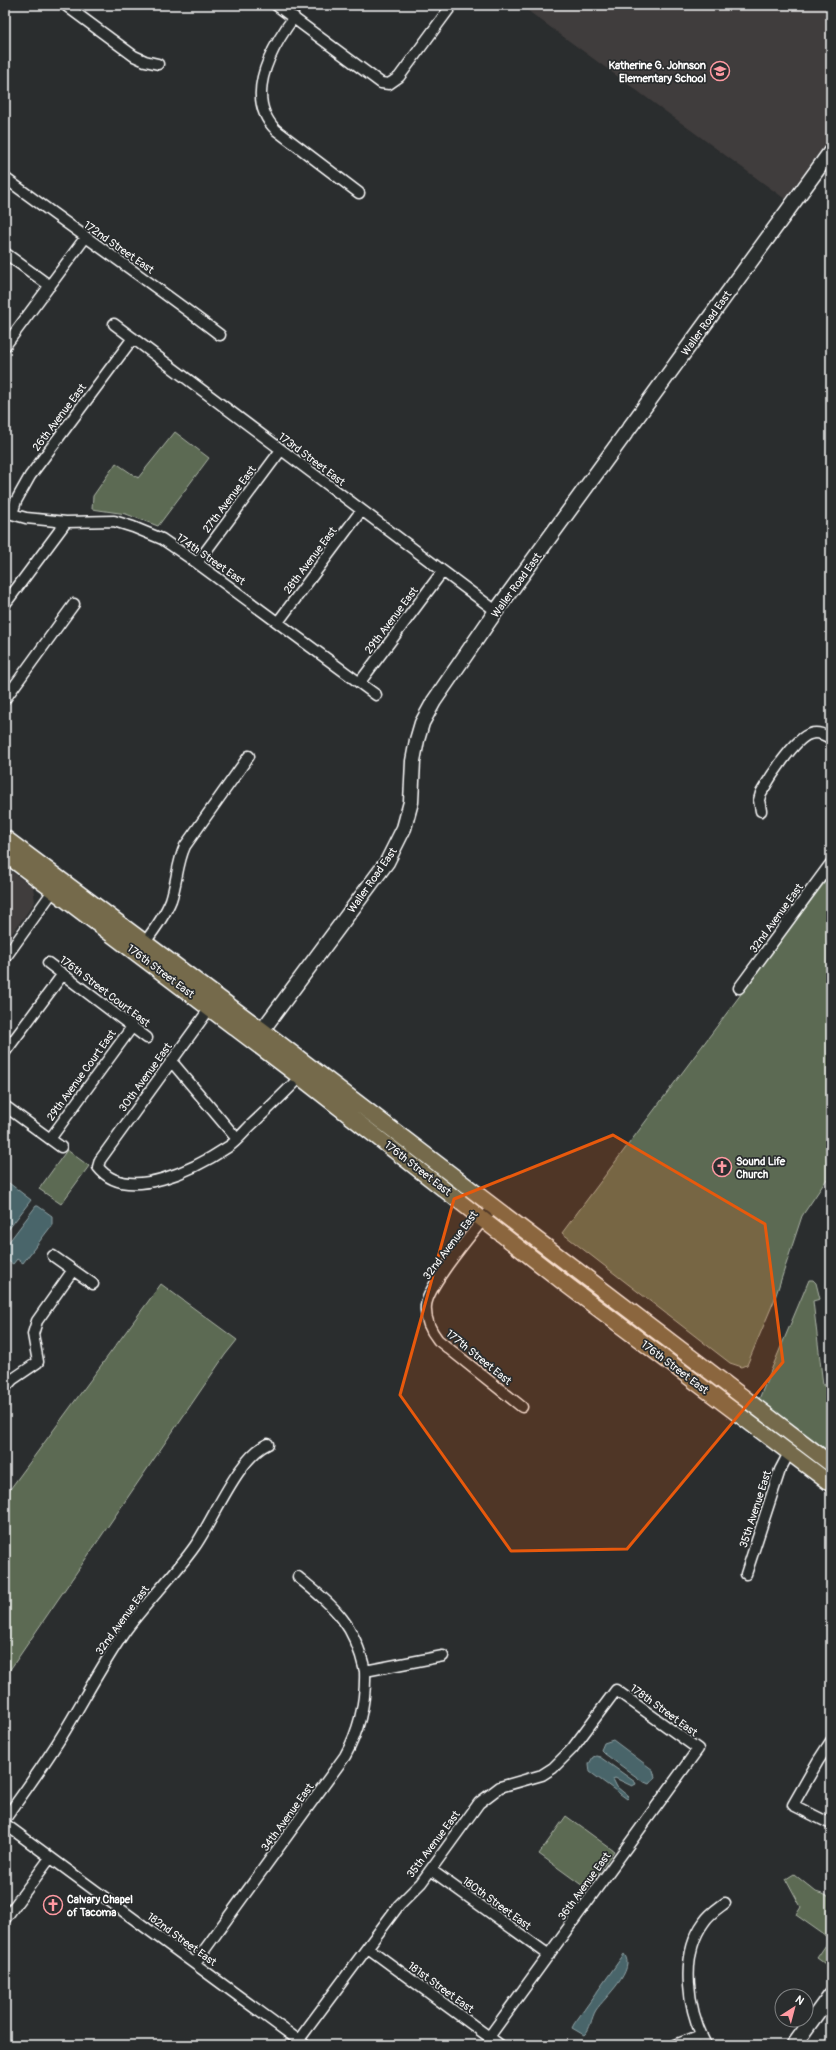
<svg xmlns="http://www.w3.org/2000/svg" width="836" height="2050" viewBox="0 0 836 2050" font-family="Pangolin,sans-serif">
	<rect width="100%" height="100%" fill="#2a2d2e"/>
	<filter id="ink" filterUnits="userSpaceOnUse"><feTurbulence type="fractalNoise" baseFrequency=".025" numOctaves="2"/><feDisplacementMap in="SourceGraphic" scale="8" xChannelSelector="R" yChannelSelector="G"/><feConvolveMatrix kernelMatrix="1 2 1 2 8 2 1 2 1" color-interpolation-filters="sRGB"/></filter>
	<g filter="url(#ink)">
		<path fill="#403c3c" d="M 520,5 L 831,5 L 831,136 L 785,199 Z
			M 5,867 L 33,887 L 35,902 L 5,943 Z"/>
		<path fill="#5b6a52" stroke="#adb4a8" d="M 175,432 L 209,458 L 158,526 L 126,514 L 92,509 L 93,496 L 116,463 L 138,478 Z
			M 831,874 L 831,1130 L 829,1134 L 831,1142 L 831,1173 L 802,1216 L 774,1301 L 747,1365 L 742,1367 L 730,1363 L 562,1233 Z
			M 67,1150 L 89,1166 L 61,1204 L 39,1189 Z
			M 809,1280 L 813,1280 L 816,1283 L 820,1299 L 813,1301 L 823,1385 L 831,1384 L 831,1453 L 759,1399 Z
			M 161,1284 L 237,1340 L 225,1355 L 5,1677 L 5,1496 Z
			M 566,1816 L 614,1851 L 587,1889 L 539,1854 Z
			M 794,1874 L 816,1892 L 831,1897 L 831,1962 L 828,1966 L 817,1958 L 830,1939 L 796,1915 L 801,1907 L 786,1879 Z"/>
		<path fill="#48656b" stroke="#91a3a6" d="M 5,1180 L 31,1200 L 5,1234 Z
			M 36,1206 L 38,1206 L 52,1216 L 52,1225 L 23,1263 L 17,1259 L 13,1264 L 5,1259 L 5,1247 Z
			M 613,1740 L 653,1770 L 655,1777 L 649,1784 L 642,1781 L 605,1754 L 601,1750 L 604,1743 Z
			M 596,1756 L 600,1757 L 635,1782 L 636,1784 L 632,1786 L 615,1778 L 613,1779 L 617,1787 L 629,1797 L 627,1799 L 590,1772 L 589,1764 L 593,1757 Z
			M 624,1954 C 637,1970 605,1997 596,2010 C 591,2018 591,2029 584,2035 L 572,2028 L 574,2024 Z"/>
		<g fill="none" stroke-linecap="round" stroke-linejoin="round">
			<defs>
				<path id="street" d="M 65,5 L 134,56 L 145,61 L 158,64
					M 276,5 L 381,83 L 389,84 L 399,77 L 452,5
					M 294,17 C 272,47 243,97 276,130 L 359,193
					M 5,178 C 76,231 149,281 220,335
					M 5,253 L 50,286
					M 114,324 L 496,611
					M 5,346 L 85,238
					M 5,512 L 26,518 L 66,522 L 114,521 L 133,527 L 162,539 L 197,563 L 376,695
					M 12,514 L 16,501 L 30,476 L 133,338
					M 197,563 L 281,450
					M 5,604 L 66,522
					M 278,622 L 361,511
					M 360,682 L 442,572
					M 5,699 L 74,604
					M 761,811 L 759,800 L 761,793 C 769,779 795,738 810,734 C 818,731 825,735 831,739
					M 145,942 C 155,929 165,915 171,900 C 177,882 177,863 185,846 L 249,756
					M 5,958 L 53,891
					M 48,963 L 147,1038
					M 739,988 L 831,863
					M 210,1008 L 100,1160 L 98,1167 C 127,1205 198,1167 228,1147 C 236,1142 243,1133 250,1126 C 267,1110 284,1094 300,1077
					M 5,1052 L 63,974
					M 172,1062 L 237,1139
					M 5,1106 L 61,1147
					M 50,1139 L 132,1027
					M 493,1207 C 478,1227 427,1285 426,1306 C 425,1318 430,1330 438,1340 L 522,1407
					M 53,1256 L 93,1284
					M 5,1388 L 13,1379 L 38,1362 L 33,1334 L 37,1321 L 73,1270
					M 746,1574 L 780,1470 L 789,1453
					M 298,1577 C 334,1607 354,1622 365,1671 L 443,1656
					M 831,1741 L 818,1761 L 793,1805 L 831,1824
					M 5,1819 C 27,1788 50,1757 69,1724 C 88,1692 105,1660 126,1630 C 147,1601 174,1576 195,1546 C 214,1519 238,1457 268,1444
					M 5,1824 L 305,2045
					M 431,1870 L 549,1955
					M 5,1919 L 50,1858
					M 368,1948 L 500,2045
					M 195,1963 L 345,1756 C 360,1729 366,1702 365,1671
					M 295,2045 L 399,1905 L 421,1883 L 479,1803 L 500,1787 L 542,1775 L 553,1768 L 572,1749 L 616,1690 L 698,1749 L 489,2037
					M 675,2045 L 701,2035
					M 706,2045 C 688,2010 679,1956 704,1922 C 709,1914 717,1909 725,1903"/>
				<path id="secondary" d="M 255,1040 L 387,862 L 404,828 L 411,802 L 413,761 L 417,740 L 422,723 L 434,701 L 496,611 L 831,151
					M 794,2045 L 831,1994"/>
				<path id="primary" d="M 5,838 L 262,1030 L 831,1464
					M 5,854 L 300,1077 L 568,1286 L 831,1484"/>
			</defs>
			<use href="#street" stroke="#fff" stroke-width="13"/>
			<use href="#secondary" stroke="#fff" stroke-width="17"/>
			<use href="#primary" stroke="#fff" stroke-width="18"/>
			<use href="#street" stroke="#2a2d2e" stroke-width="10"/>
			<use href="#secondary" stroke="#2a2d2e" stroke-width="14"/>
			<use href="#primary" stroke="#746b4b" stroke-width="15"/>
		</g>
	</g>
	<path fill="#e8590c" fill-opacity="0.2" stroke="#e8590c" stroke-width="3" stroke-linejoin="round" d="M 613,1135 L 765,1224 L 783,1362 L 627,1549 L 511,1551 L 400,1395 L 454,1199 Z"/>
	<defs>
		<symbol id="school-ring" viewBox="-11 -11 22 22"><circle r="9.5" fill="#2a2d2e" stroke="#ff9aa2" stroke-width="1.5"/><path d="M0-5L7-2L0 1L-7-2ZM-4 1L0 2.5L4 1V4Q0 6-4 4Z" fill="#ff9aa2"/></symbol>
		<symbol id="church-ring" viewBox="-11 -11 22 22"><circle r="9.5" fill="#2a2d2e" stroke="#ff9aa2" stroke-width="1.5"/><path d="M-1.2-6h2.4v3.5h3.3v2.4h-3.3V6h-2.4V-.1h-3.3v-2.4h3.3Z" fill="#ff9aa2"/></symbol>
	</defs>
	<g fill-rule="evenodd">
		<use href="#school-ring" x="709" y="60" width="22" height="22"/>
		<use href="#church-ring" x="711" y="1156" width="22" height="22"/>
		<use href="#church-ring" x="42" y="1894" width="22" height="22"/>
	</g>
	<g text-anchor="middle" stroke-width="3.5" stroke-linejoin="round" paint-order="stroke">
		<g font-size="11" font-weight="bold" fill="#fff" stroke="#2a2d2e" text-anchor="start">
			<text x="706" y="69" text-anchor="end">Katherine G. Johnson<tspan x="706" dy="13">Elementary School</tspan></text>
			<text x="736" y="1165">Sound Life<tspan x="736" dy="13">Church</tspan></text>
			<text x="67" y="1903">Calvary Chapel<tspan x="67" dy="13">of Tacoma</tspan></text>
		</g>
		<g font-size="11" fill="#fff" stroke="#2a2d2e">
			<text transform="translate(119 247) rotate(35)" y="4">172nd Street East</text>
			<text transform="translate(706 323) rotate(-54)" y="4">Waller Road East</text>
			<text transform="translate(59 417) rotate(-53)" y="4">26th Avenue East</text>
			<text transform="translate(312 459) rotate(37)" y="4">173rd Street East</text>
			<text transform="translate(229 499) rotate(-53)" y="4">27th Avenue East</text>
			<text transform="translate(211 559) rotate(35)" y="4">174th Street East</text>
			<text transform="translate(310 560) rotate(-53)" y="4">28th Avenue East</text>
			<text transform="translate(516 585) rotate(-54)" y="4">Waller Road East</text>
			<text transform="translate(391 620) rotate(-53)" y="4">29th Avenue East</text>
			<text transform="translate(372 880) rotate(-55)" y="4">Waller Road East</text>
			<text transform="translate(776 918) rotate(-54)" y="4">32nd Avenue East</text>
			<text transform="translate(161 971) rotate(37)" y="4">176th Street East</text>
			<text transform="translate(105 991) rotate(37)" y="4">176th Street Court East</text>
			<text transform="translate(81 1075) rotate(-54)" y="4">29th Avenue Court East</text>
			<text transform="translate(145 1077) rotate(-54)" y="4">30th Avenue East</text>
			<text transform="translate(418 1168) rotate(38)" y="4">176th Street East</text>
			<text transform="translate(450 1245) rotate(-53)" y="4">32nd Avenue East</text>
			<text transform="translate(479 1357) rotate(39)" y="4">177th Street East</text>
			<text transform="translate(675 1367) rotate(37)" y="4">176th Street East</text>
			<text transform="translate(755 1509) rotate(-72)" y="4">35th Avenue East</text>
			<text transform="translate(122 1620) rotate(-54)" y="4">32nd Avenue East</text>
			<text transform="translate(664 1710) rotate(36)" y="4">178th Street East</text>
			<text transform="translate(287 1817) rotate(-54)" y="4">34th Avenue East</text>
			<text transform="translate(433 1844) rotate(-53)" y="4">35th Avenue East</text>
			<text transform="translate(584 1886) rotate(-54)" y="4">36th Avenue East</text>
			<text transform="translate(497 1903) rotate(36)" y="4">180th Street East</text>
			<text transform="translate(182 1939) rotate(36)" y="4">182nd Street East</text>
			<text transform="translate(441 1987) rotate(36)" y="4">181st Street East</text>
		</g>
	</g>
	<rect width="836" height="2050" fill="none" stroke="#2a2d2e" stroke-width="20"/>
	<rect x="10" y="10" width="816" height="2030" fill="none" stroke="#fff" stroke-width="1.5" filter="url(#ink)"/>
	<g transform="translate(794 2008) rotate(36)"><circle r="19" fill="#2a2d2e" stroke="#7f8182"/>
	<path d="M0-3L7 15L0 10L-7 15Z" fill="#ff9aa2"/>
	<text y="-6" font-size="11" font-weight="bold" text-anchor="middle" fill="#ffffff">N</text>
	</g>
</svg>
